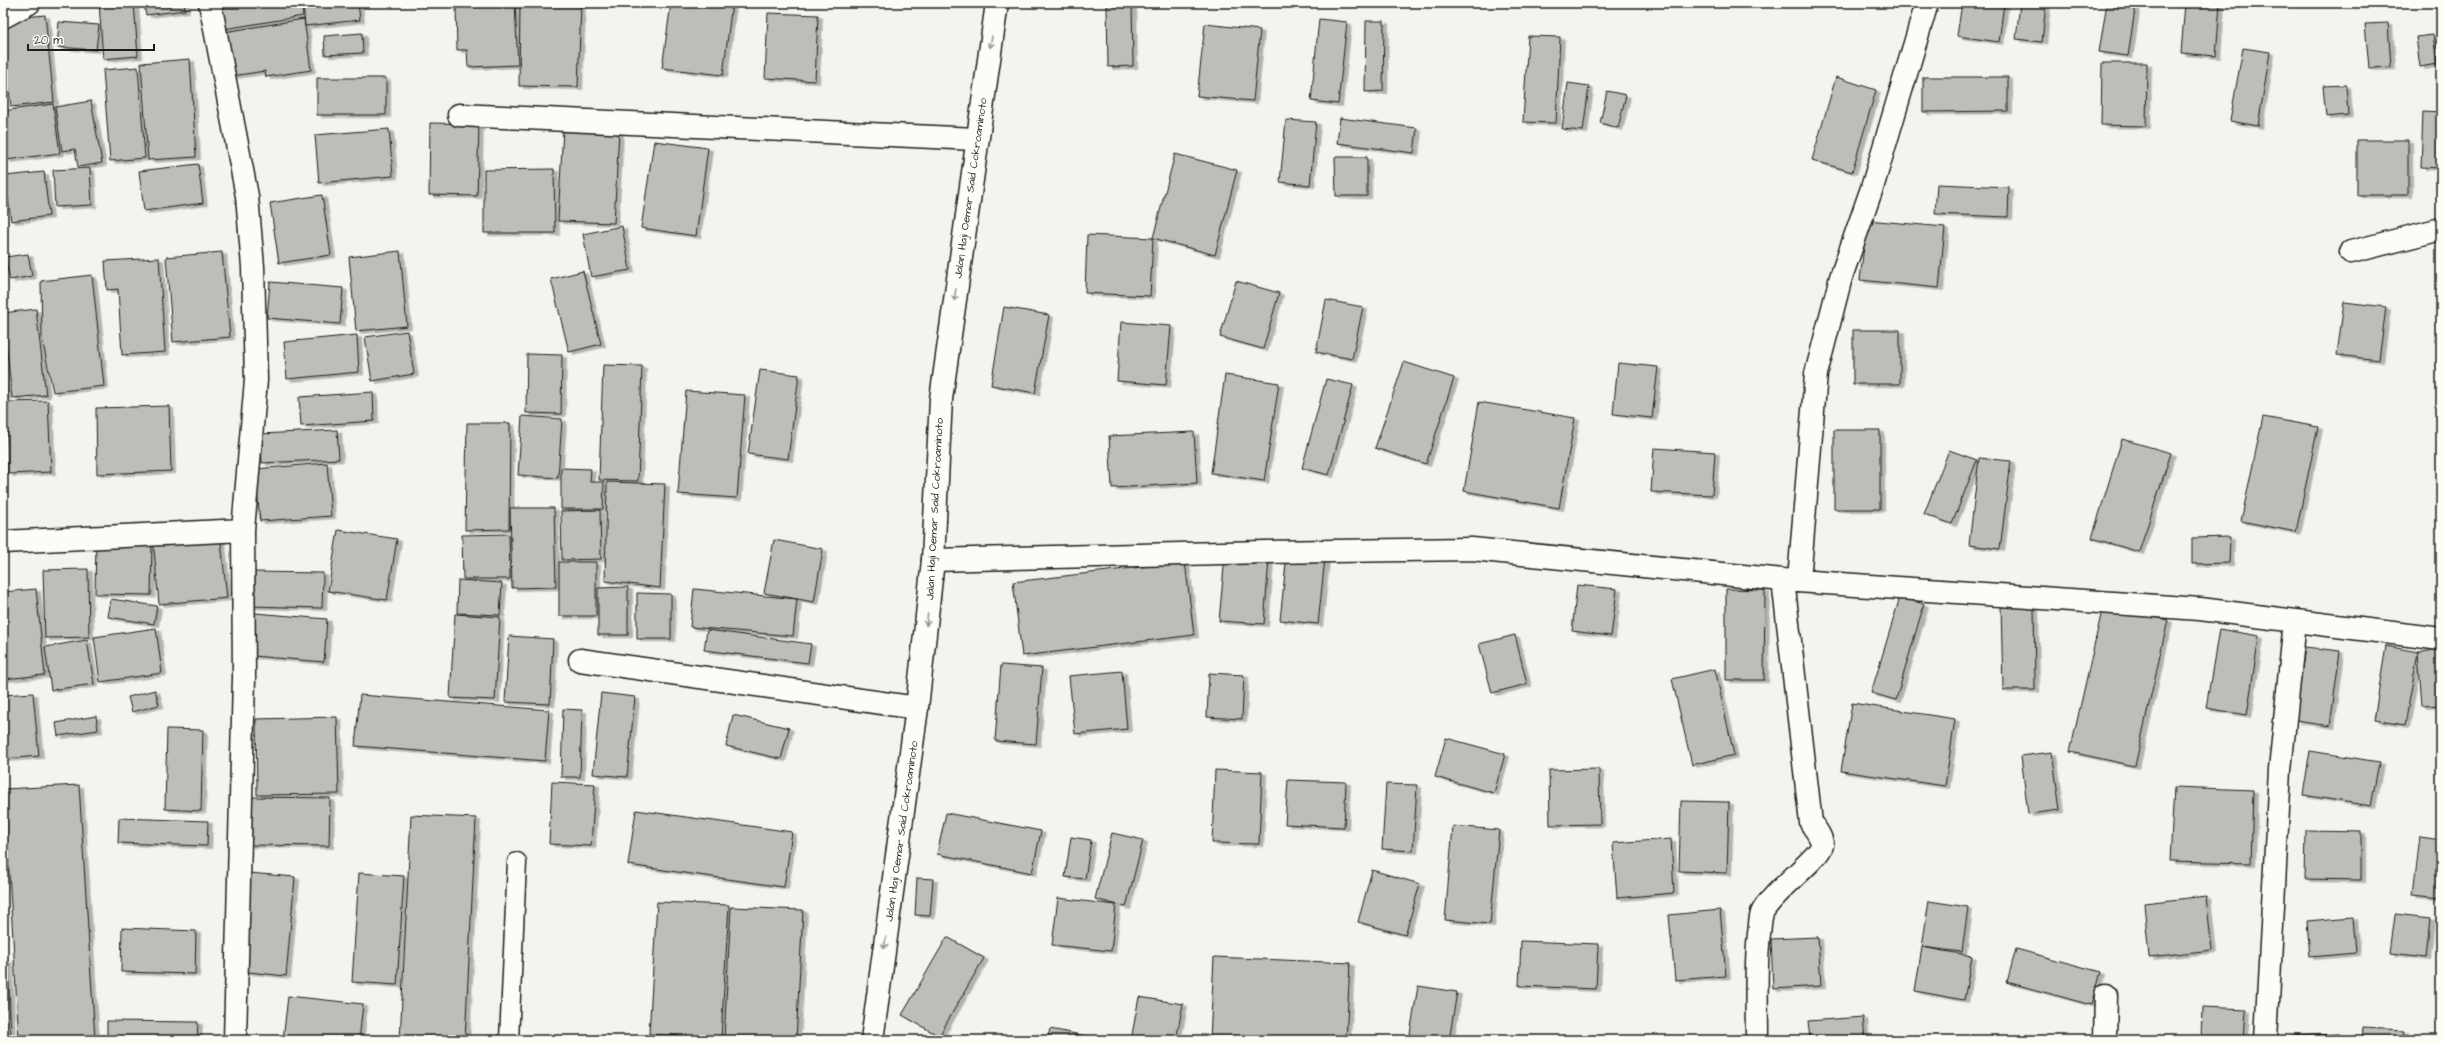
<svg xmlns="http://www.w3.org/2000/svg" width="2444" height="1043" viewBox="0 0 2444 1043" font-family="'Architects Daughter',sans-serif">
	<defs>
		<filter id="shadow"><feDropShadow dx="4.5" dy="2.5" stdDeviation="0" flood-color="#0004"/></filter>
	</defs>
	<rect width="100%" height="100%" fill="#f4f3ee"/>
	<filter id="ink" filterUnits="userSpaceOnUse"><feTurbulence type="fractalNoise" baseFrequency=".025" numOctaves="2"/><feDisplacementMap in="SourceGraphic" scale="8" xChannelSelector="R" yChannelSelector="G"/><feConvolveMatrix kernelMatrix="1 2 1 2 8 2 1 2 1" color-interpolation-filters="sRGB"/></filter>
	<g filter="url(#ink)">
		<path fill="#bebdba" stroke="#1c1c1c" filter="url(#shadow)" d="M 99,3 L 134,3 L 138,56 L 103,59 Z
			M 144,3 L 184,3 L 185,10 L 146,15 Z
			M 214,3 L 301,3 L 303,16 L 218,30 Z
			M 303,3 L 358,3 L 360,20 L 305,26 Z
			M 456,3 L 515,3 L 518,65 L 468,67 L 467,50 L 457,50 Z
			M 520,3 L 581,3 L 578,87 L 519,86 Z
			M 671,3 L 732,3 L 723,75 L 662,68 Z
			M 1962,3 L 2004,3 L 1999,42 L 1957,36 Z
			M 2020,3 L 2046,3 L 2042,42 L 2016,39 Z
			M 2107,3 L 2136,3 L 2128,56 L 2099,52 Z
			M 2185,3 L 2220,3 L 2216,56 L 2181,53 Z
			M 1132,4 L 1133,66 L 1108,67 L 1107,5 Z
			M 768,13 L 818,15 L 815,81 L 765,78 Z
			M 45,15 L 54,102 L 11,107 L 3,39 L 3,19 Z
			M 304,19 L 311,70 L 266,77 L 265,71 L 225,77 L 218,33 Z
			M 1319,19 L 1347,22 L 1338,104 L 1311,101 Z
			M 1366,21 L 1384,21 L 1383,91 L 1365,92 Z
			M 59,22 L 99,25 L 96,50 L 57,47 Z
			M 2388,23 L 2391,67 L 2369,68 L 2365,24 Z
			M 1205,24 L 1260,30 L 1253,101 L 1197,96 Z
			M 362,33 L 363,53 L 325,55 L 324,36 Z
			M 2433,35 L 2437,64 L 2420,67 L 2416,37 Z
			M 1528,36 L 1560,37 L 1556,123 L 1523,122 Z
			M 2243,48 L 2270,52 L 2258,126 L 2230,121 Z
			M 190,59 L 196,157 L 148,160 L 141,63 Z
			M 2102,63 L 2147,63 L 2146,126 L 2101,125 Z
			M 138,67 L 145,158 L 110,161 L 103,70 Z
			M 1836,77 L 1876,90 L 1852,172 L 1812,160 Z
			M 1923,77 L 2008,77 L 2008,111 L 1923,112 Z
			M 317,78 L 386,78 L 386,115 L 317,115 Z
			M 1568,83 L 1589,86 L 1583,131 L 1562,129 Z
			M 2346,85 L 2348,115 L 2326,117 L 2323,86 Z
			M 1607,91 L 1626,95 L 1618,128 L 1600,123 Z
			M 91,101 L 102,163 L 78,167 L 75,149 L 62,151 L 55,107 Z
			M 53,104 L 60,153 L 6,160 L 3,111 Z
			M 2423,111 L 2441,112 L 2441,168 L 2421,167 Z
			M 1340,118 L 1417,128 L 1414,153 L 1337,143 Z
			M 1286,120 L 1316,122 L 1310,185 L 1280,182 Z
			M 430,123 L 479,124 L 477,196 L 429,195 Z
			M 563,128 L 619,131 L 614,223 L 558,221 Z
			M 389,129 L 393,176 L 319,183 L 315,135 Z
			M 2357,140 L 2408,140 L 2408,195 L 2357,195 Z
			M 654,141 L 708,148 L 696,236 L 641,228 Z
			M 1175,154 L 1237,170 L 1215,255 L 1153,238 Z
			M 1335,157 L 1367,157 L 1367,196 L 1336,196 Z
			M 198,164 L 203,203 L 144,211 L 139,171 Z
			M 90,168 L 92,205 L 55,207 L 53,170 Z
			M 554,169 L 555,233 L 484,233 L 484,170 Z
			M 44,172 L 49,216 L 11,221 L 5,176 Z
			M 1937,184 L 2009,187 L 2008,217 L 1935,214 Z
			M 322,195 L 331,255 L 279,263 L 270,203 Z
			M 1867,220 L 1945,227 L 1939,288 L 1860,280 Z
			M 622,226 L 630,270 L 591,277 L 583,234 Z
			M 1087,235 L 1153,238 L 1150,296 L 1085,293 Z
			M 400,251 L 407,326 L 356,331 L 349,257 Z
			M 222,252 L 230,337 L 173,342 L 166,257 Z
			M 28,254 L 32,276 L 10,280 L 5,257 Z
			M 159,258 L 165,352 L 122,355 L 118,289 L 107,290 L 105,261 Z
			M 583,271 L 601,344 L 569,352 L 551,279 Z
			M 92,275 L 104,386 L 53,392 L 42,338 L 41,281 Z
			M 1236,281 L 1279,293 L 1263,349 L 1220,337 Z
			M 270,282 L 343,288 L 340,324 L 267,318 Z
			M 1326,300 L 1363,307 L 1352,359 L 1316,352 Z
			M 2344,302 L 2386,307 L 2379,360 L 2337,355 Z
			M 1004,307 L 1049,315 L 1035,393 L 991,385 Z
			M 36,309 L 46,395 L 12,398 L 3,313 Z
			M 1121,322 L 1171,326 L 1166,385 L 1117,381 Z
			M 1853,330 L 1900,330 L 1900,384 L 1853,384 Z
			M 407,331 L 414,374 L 372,381 L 365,337 Z
			M 357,335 L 359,372 L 287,379 L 284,342 Z
			M 527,354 L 562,355 L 561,414 L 526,413 Z
			M 1404,362 L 1454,378 L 1426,464 L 1375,448 Z
			M 1618,363 L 1658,367 L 1652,418 L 1613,414 Z
			M 3,364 L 7,397 L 3,398 Z
			M 603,365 L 642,366 L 638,481 L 599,480 Z
			M 760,370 L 799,375 L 788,459 L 748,454 Z
			M 1225,375 L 1279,383 L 1264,481 L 1211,473 Z
			M 1326,379 L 1353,385 L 1329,475 L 1302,468 Z
			M 686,391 L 745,395 L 737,498 L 678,494 Z
			M 373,392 L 374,421 L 301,426 L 299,397 Z
			M 48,401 L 51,472 L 8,474 L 6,402 Z
			M 1479,402 L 1575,418 L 1559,508 L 1464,491 Z
			M 169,406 L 171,471 L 97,474 L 96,408 Z
			M 522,416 L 562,419 L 558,478 L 518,475 Z
			M 2263,417 L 2318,427 L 2296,532 L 2241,521 Z
			M 467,423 L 510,423 L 509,529 L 465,530 Z
			M 337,430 L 339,459 L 262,463 L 261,434 Z
			M 1834,430 L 1880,430 L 1880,509 L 1834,509 Z
			M 1194,432 L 1197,483 L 1112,488 L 1109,436 Z
			M 2122,439 L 2171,453 L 2139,552 L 2092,538 Z
			M 1654,448 L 1715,452 L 1712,495 L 1651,492 Z
			M 1949,450 L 1977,460 L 1952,524 L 1924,514 Z
			M 1979,458 L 2011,461 L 2000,549 L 1969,545 Z
			M 327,463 L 331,516 L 260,521 L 255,469 Z
			M 561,468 L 591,469 L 590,482 L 604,482 L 603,509 L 561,509 Z
			M 607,482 L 665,484 L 660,588 L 605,581 Z
			M 510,508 L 554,508 L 556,587 L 512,588 Z
			M 600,510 L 601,559 L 562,560 L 561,511 Z
			M 338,530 L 397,539 L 387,600 L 328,591 Z
			M 220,533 L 227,598 L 159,604 L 153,539 Z
			M 509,534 L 510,579 L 463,579 L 462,535 Z
			M 2230,537 L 2229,563 L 2192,564 L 2192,538 Z
			M 96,540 L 152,541 L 151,595 L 95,594 Z
			M 774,540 L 823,549 L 814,602 L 764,593 Z
			M 1287,554 L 1325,558 L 1318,624 L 1280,620 Z
			M 1225,556 L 1269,559 L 1264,624 L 1219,621 Z
			M 559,562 L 596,562 L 596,616 L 559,616 Z
			M 1185,562 L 1194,635 L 1022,656 L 1013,582 Z
			M 88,569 L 89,637 L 45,638 L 43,570 Z
			M 251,572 L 323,573 L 322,608 L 250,606 Z
			M 458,580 L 502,583 L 500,615 L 457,613 Z
			M 1577,585 L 1617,589 L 1611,636 L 1572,631 Z
			M 628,587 L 628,635 L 598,635 L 598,588 Z
			M 36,589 L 45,675 L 3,679 L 3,592 Z
			M 694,589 L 797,599 L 793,636 L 690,627 Z
			M 1726,589 L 1765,590 L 1764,680 L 1726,680 Z
			M 637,593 L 671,594 L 671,639 L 637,639 Z
			M 1900,597 L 1924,604 L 1896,700 L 1871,693 Z
			M 111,599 L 157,606 L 154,624 L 108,617 Z
			M 2034,606 L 2035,690 L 2003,690 L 2001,607 Z
			M 2103,606 L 2168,620 L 2135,766 L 2070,752 Z
			M 255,613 L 327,619 L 324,662 L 253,656 Z
			M 455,614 L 500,617 L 495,700 L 450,698 Z
			M 156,628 L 162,673 L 100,682 L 94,637 Z
			M 2219,629 L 2259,636 L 2247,715 L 2206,708 Z
			M 707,630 L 811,644 L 808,663 L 704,650 Z
			M 1515,635 L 1527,684 L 1492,693 L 1479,644 Z
			M 509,636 L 553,639 L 550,704 L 505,702 Z
			M 87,640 L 94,684 L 51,690 L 45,647 Z
			M 2386,646 L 2418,652 L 2405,725 L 2374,720 Z
			M 2305,647 L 2340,651 L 2330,726 L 2295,721 Z
			M 2441,650 L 2441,705 L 2422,706 L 2418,652 Z
			M 1001,665 L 1042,668 L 1036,744 L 995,741 Z
			M 1715,669 L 1734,755 L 1692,765 L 1672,679 Z
			M 1122,671 L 1127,729 L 1075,734 L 1069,676 Z
			M 1209,673 L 1244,675 L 1242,719 L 1207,717 Z
			M 155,690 L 159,705 L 132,712 L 128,697 Z
			M 33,693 L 39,756 L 3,759 L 3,695 Z
			M 601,693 L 635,697 L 627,777 L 593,774 Z
			M 360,695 L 549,710 L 545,761 L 355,746 Z
			M 1852,703 L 1955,719 L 1945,786 L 1841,771 Z
			M 563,709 L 582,710 L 580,777 L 561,777 Z
			M 733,715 L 789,728 L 781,759 L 726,746 Z
			M 96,716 L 98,730 L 58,736 L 56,723 Z
			M 337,717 L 339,794 L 257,795 L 256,719 Z
			M 167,729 L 203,730 L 201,811 L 165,809 Z
			M 1446,738 L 1505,754 L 1494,793 L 1435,777 Z
			M 2310,751 L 2379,762 L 2371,806 L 2303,795 Z
			M 2052,752 L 2060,810 L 2028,814 L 2021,756 Z
			M 1599,769 L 1600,824 L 1550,825 L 1549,770 Z
			M 1215,770 L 1262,772 L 1259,844 L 1212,843 Z
			M 1288,780 L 1346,782 L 1344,827 L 1285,824 Z
			M 552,782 L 595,784 L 591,846 L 549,844 Z
			M 1386,784 L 1417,785 L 1413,851 L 1382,849 Z
			M 79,785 L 95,1040 L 19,1040 L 4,789 Z
			M 2174,787 L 2253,790 L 2251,863 L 2170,861 Z
			M 249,797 L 330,798 L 329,846 L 248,845 Z
			M 1681,801 L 1729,802 L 1727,873 L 1679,871 Z
			M 636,810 L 792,832 L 784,887 L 628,865 Z
			M 946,813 L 1041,831 L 1032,873 L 937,854 Z
			M 411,815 L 476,818 L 465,1040 L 400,1040 Z
			M 119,818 L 208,821 L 207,846 L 118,843 Z
			M 1453,826 L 1499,830 L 1490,924 L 1445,920 Z
			M 2306,830 L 2361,831 L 2361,880 L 2305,879 Z
			M 1112,833 L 1143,840 L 1126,907 L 1095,899 Z
			M 2420,836 L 2441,839 L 2441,897 L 2413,894 Z
			M 1071,837 L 1091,840 L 1085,879 L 1065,877 Z
			M 1671,839 L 1674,893 L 1617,898 L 1613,843 Z
			M 1372,870 L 1420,884 L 1405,935 L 1358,922 Z
			M 249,873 L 295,877 L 286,976 L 239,971 Z
			M 359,873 L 404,876 L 397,985 L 352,982 Z
			M 917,878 L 933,879 L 930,916 L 915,915 Z
			M 2206,896 L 2212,950 L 2149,957 L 2144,903 Z
			M 1058,898 L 1116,905 L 1111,951 L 1052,945 Z
			M 1929,901 L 1968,907 L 1962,952 L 1922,947 Z
			M 657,902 L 729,905 L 721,1038 L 649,1034 Z
			M 731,907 L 803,910 L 796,1040 L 724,1039 Z
			M 1720,910 L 1726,976 L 1675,980 L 1669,915 Z
			M 2395,914 L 2430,918 L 2426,957 L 2390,953 Z
			M 2353,917 L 2356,953 L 2310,957 L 2307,921 Z
			M 122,928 L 196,931 L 195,974 L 121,972 Z
			M 947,937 L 984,958 L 939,1036 L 902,1015 Z
			M 1818,937 L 1821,986 L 1773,989 L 1771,939 Z
			M 1521,941 L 1598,944 L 1596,989 L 1519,986 Z
			M 1922,947 L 1972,956 L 1964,1000 L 1915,991 Z
			M 2016,949 L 2101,972 L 2091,1005 L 2007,982 Z
			M 1214,957 L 1350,963 L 1346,1040 L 1210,1040 Z
			M 8,960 L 11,1040 L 3,1040 L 3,961 Z
			M 1418,986 L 1457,992 L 1449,1040 L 1409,1040 Z
			M 288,996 L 363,1004 L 359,1040 L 283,1040 Z
			M 1139,997 L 1183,1004 L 1176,1040 L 1131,1040 Z
			M 2203,1007 L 2246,1009 L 2244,1040 L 2202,1040 Z
			M 1863,1017 L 1865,1040 L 1810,1040 L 1808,1021 Z
			M 107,1021 L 198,1022 L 197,1040 L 107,1040 Z
			M 2363,1028 L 2405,1030 L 2404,1040 L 2362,1040 Z
			M 1050,1029 L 1097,1038 L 1097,1040 L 1047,1040 Z
			M 2338,1034 L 2338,1040 L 2294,1040 L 2293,1036 Z
			M 939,1036 L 960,1040 L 938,1040 Z
			M 579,1037 L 604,1040 L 578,1040 Z"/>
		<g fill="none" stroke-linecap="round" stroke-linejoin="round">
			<defs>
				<path id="lane" d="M 509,1040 L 517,862"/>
				<path id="street" d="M 210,3 L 247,196 L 253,267 L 256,380 L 243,530 L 244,678 L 235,1040
					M 3,17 L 29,3
					M 459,115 L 976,139
					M 2351,252 L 2441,229
					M 3,542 L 243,530
					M 933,560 L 1265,552 L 1472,549 L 1783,580 L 2200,609 L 2441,639
					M 1799,580 L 1816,374 L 1841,277 L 1872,188 L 1927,3
					M 580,660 L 917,708
					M 1757,1040 C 1757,1005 1755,969 1759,934 C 1760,927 1760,919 1762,913 C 1771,893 1820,858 1822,845 C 1822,837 1815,829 1811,823 L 1783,580
					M 2105,1040 L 2106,995
					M 2266,1040 L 2280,770 L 2295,621"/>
				<path id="secondary" d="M 872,1040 L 917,708 L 933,560 L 941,399 L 997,3"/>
			</defs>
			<use href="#lane" stroke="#1c1c1c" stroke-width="21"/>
			<use href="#street" stroke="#1c1c1c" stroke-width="25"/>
			<use href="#secondary" stroke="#1c1c1c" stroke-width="25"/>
			<use href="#lane" stroke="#fdfcf7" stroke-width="18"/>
			<use href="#street" stroke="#fdfcf7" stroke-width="22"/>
			<use href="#secondary" stroke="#fdfcf7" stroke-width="22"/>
		</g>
		<defs><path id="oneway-shaft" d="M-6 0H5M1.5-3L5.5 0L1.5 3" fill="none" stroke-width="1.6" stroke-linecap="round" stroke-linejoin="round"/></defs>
		<g stroke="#989794">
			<use href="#oneway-shaft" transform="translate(991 42) rotate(99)"/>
			<use href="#oneway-shaft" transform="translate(955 295) rotate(98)"/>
			<use href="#oneway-shaft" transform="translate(927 620) rotate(96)"/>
			<use href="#oneway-shaft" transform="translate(885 943) rotate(98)"/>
		</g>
	</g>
	<g text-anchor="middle" stroke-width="3.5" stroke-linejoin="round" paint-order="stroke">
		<g font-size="11" fill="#1c1c1c" stroke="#fdfcf7">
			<text transform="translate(970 188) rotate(-82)" y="4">Jalan Haji Oemar Said Cokroaminoto</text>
			<text transform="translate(934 509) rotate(-87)" y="4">Jalan Haji Oemar Said Cokroaminoto</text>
			<text transform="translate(901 831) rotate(-82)" y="4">Jalan Haji Oemar Said Cokroaminoto</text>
		</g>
	</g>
	<rect width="2444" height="1043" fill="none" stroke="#fdfcf7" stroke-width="16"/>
	<rect x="8" y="8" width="2428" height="1027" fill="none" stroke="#1c1c1c" stroke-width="1.5" filter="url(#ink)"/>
	<path d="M28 44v6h126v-6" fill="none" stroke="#1c1c1c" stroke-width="2"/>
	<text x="34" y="44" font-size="12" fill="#1c1c1c" stroke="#fdfcf7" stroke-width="3" paint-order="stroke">20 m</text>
</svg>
